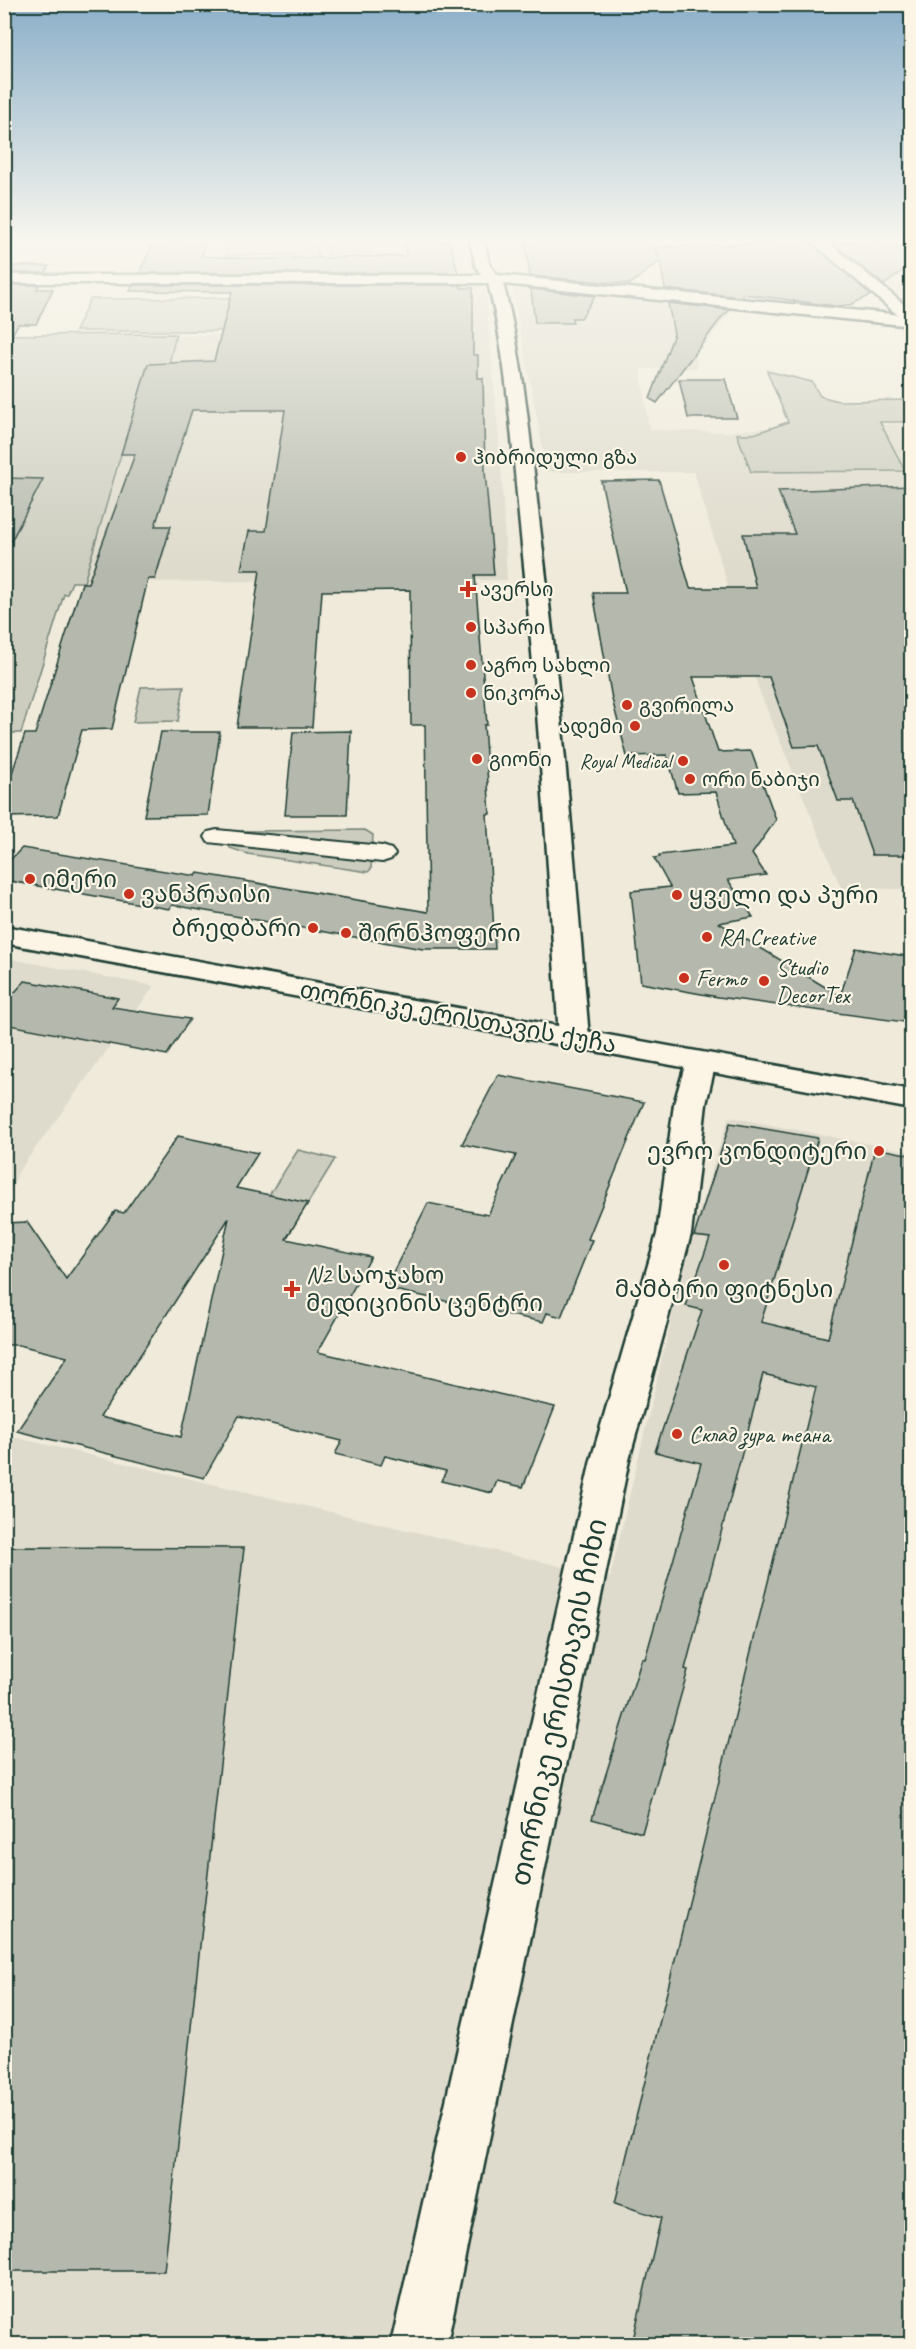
<svg xmlns="http://www.w3.org/2000/svg" width="916" height="2349" viewBox="0 0 916 2349" font-family="Caveat,'Noto Sans Georgian',sans-serif">
	<rect width="100%" height="100%" fill="#efeada"/>
	<filter id="ink" filterUnits="userSpaceOnUse"><feTurbulence type="fractalNoise" baseFrequency=".0167" numOctaves="2"/><feDisplacementMap in="SourceGraphic" scale="12" xChannelSelector="R" yChannelSelector="G"/><feConvolveMatrix kernelMatrix="1 2 1 2 8 2 1 2 1" color-interpolation-filters="sRGB"/></filter>
	<g filter="url(#ink)">
		<path fill="#dedbcc" d="M 315,242 L 458,242 L 465,266 L 454,271 L 320,265 Z
			M 911,270 L 911,304 L 873,272 Z
			M 235,283 L 485,285 L 501,463 L 507,580 L 84,582 L 148,364 L 169,364 L 175,336 L 221,335 Z
			M 531,285 L 735,307 L 696,355 L 697,368 L 641,369 L 649,430 L 728,432 L 781,426 L 911,424 L 911,889 L 841,888 L 759,690 L 694,472 L 547,472 L 512,287 Z
			M 5,958 L 154,986 L 18,1172 L 5,1210 Z
			M 729,1117 L 911,1152 L 911,2344 L 5,2344 L 5,1435 L 610,1578 L 691,1236 Z"/>
		<path fill="#cccdbf" stroke="#76857a" stroke-width="1.5" d="M 228,242 L 315,242 L 320,265 L 297,265 L 297,255 L 226,255 Z
			M 327,242 L 370,242 L 371,253 L 328,254 Z
			M 230,298 L 222,331 L 75,331 L 90,299 Z
			M 176,334 L 169,364 L 148,364 L 142,385 L 157,385 L 121,454 L 84,582 L 72,582 L 67,594 L 64,594 L 21,733 L 9,733 L 5,748 L 5,335 Z
			M 767,371 L 812,382 L 820,396 L 838,401 L 911,400 L 911,422 L 880,422 L 905,471 L 751,472 L 737,434 L 754,434 L 788,422 Z
			M 184,686 L 178,721 L 133,722 L 141,687 Z
			M 365,830 L 373,835 L 371,869 L 368,872 L 248,854 L 230,848 L 227,840 L 234,833 L 242,831 Z
			M 298,1150 L 335,1159 L 308,1203 L 269,1195 Z"/>
		<path fill="#b5b9ad" stroke="#1f3d34" stroke-width="1.5" fill-rule="evenodd" d="M 154,242 L 205,242 L 202,256 L 262,259 L 406,256 L 404,242 L 450,242 L 458,273 L 139,273 Z
			M 525,242 L 651,242 L 659,258 L 657,247 L 810,242 L 871,295 L 850,305 L 836,306 L 743,294 L 741,297 L 665,289 L 660,261 L 630,284 L 530,276 Z
			M 831,242 L 892,242 L 912,257 L 912,264 L 884,285 Z
			M 4,266 L 49,266 L 45,273 L 4,273 Z
			M 4,285 L 39,285 L 37,289 L 53,289 L 36,324 L 18,324 L 4,350 Z
			M 133,285 L 461,285 L 461,288 L 473,288 L 473,355 L 478,355 L 478,378 L 483,378 L 485,471 L 494,575 L 475,575 L 487,725 L 484,725 L 490,814 L 487,814 L 495,949 L 423,949 L 172,905 L 169,909 L 4,880 L 4,866 L 22,848 L 196,876 L 198,873 L 233,879 L 428,912 L 425,725 L 411,725 L 410,590 L 322,591 L 312,727 L 237,727 L 260,570 L 241,570 L 249,531 L 266,531 L 285,410 L 192,410 L 155,526 L 171,526 L 155,579 L 148,579 L 112,729 L 82,730 L 58,816 L 4,817 L 4,797 L 25,734 L 35,734 L 82,583 L 88,583 L 135,454 L 121,454 L 148,364 L 214,361 L 232,292 L 130,291 Z
			M 531,289 L 595,296 L 581,318 L 572,318 L 573,323 L 535,323 Z
			M 668,303 L 730,310 L 722,317 L 657,403 L 650,399 L 674,334 Z
			M 679,379 L 725,379 L 737,418 L 688,418 Z
			M 4,478 L 43,479 L 4,555 Z
			M 659,480 L 690,588 L 756,588 L 743,534 L 795,534 L 778,491 L 912,486 L 912,855 L 872,855 L 853,801 L 838,801 L 818,746 L 794,747 L 769,677 L 693,677 L 718,752 L 751,751 L 776,820 L 752,854 L 766,875 L 728,880 L 753,917 L 719,923 L 840,996 L 856,948 L 912,957 L 912,1023 L 718,997 L 641,983 L 631,891 L 670,887 L 654,858 L 660,857 L 659,855 L 733,846 L 716,792 L 678,793 L 667,755 L 627,756 L 612,699 L 593,593 L 626,593 L 601,481 Z
			M 351,731 L 347,815 L 285,815 L 293,732 Z
			M 161,732 L 220,732 L 208,815 L 144,816 Z
			M 25,981 L 118,998 L 112,1007 L 190,1019 L 167,1055 L 4,1024 L 4,990 L 15,992 Z
			M 498,1075 L 644,1102 L 588,1239 L 592,1240 L 561,1317 L 547,1313 L 543,1322 L 385,1288 L 428,1203 L 488,1215 L 516,1155 L 462,1144 Z
			M 730,1123 L 818,1138 L 761,1322 L 828,1338 L 875,1148 L 912,1155 L 912,2344 L 632,2344 L 661,2218 L 615,2203 L 816,1387 L 763,1374 L 685,1669 L 688,1670 L 642,1833 L 592,1819 L 642,1658 L 645,1659 L 701,1463 L 655,1452 L 702,1310 L 686,1306 L 710,1238 L 694,1236 Z
			M 178,1136 L 258,1153 L 236,1188 L 308,1203 L 286,1239 L 371,1257 L 318,1352 L 555,1407 L 523,1487 L 497,1481 L 492,1493 L 441,1481 L 446,1471 L 385,1456 L 381,1465 L 335,1454 L 342,1441 L 239,1416 L 204,1478 L 17,1431 L 67,1357 L 19,1345 L 4,1345 L 4,1223 L 27,1222 L 66,1279 L 115,1211 L 124,1213 ZM 229,1218 L 181,1437 L 100,1417 Z
			M 4,1547 L 244,1548 L 164,2271 L 4,2271 Z"/>
		<g fill="none" stroke-linecap="round" stroke-linejoin="round">
			<defs>
				<path id="pedestrian" d="M 217,830 L 382,846 L 391,849 L 395,854 L 391,859 L 382,862 L 208,842 L 205,837 L 208,832 Z"/>
				<path id="minor" d="M 812,242 L 828,242 L 912,311 L 912,324 L 906,322 Z
					M 701,1053 L 712,1055 L 716,1062 L 706,1104 L 691,1234 L 629,1460 L 447,2344 L 391,2344 L 591,1460 L 657,1234 L 674,1104 L 686,1062 L 690,1055 Z"/>
				<path id="tertiary" d="M 470,242 L 484,242 L 490,266 L 498,275 L 912,316 L 912,326 L 503,284 C 524,360 531,449 540,527 C 561,697 575,867 589,1038 L 585,1044 L 574,1047 L 563,1044 L 559,1038 C 548,867 538,697 520,526 C 512,447 508,360 488,283 L 4,283 L 4,275 L 482,275 L 476,267 Z"/>
				<path id="secondary" d="M 4,926 L 912,1090 L 912,1109 L 4,943 Z"/>
			</defs>
			<use href="#pedestrian" stroke="#1f3d34" stroke-width="4"/>
			<use href="#minor" stroke="#1f3d34" stroke-width="5"/>
			<use href="#tertiary" stroke="#1f3d34" stroke-width="5"/>
			<use href="#secondary" stroke="#1f3d34" stroke-width="5"/>
			<use href="#pedestrian" fill="#fcf5e5" fill-rule="evenodd"/>
			<use href="#minor" fill="#fcf5e5" fill-rule="evenodd"/>
			<use href="#tertiary" fill="#fcf5e5" fill-rule="evenodd"/>
			<use href="#secondary" fill="#fcf5e5" fill-rule="evenodd"/>
		</g>
	</g>
	<linearGradient id="sky" x2="0" y2="1"><stop stop-color="#8bafc9"/><stop offset="0.42" stop-color="#f8f6ee"/><stop offset="1" stop-color="#f8f6ee" stop-opacity="0"/></linearGradient>
	<rect width="916" height="571" fill="url(#sky)"/>
	<g fill="#c8321e" stroke="#fcf5e5" stroke-width="2">
		<circle cx="461" cy="457" r="6"/>
		<path d="M465 580h6v6h6v6h-6v6h-6v-6h-6v-6h6z"/>
		<circle cx="471" cy="627" r="6"/>
		<circle cx="471" cy="665" r="6"/>
		<circle cx="471" cy="693" r="6"/>
		<circle cx="627" cy="705" r="6"/>
		<circle cx="635" cy="726" r="6"/>
		<circle cx="477" cy="759" r="6"/>
		<circle cx="683" cy="761" r="6"/>
		<circle cx="690" cy="779" r="6"/>
		<circle cx="30" cy="879" r="6"/>
		<circle cx="129" cy="894" r="6"/>
		<circle cx="677" cy="895" r="6"/>
		<circle cx="313" cy="928" r="6"/>
		<circle cx="346" cy="933" r="6"/>
		<circle cx="707" cy="937" r="6"/>
		<circle cx="684" cy="978" r="6"/>
		<circle cx="764" cy="981" r="6"/>
		<circle cx="879" cy="1151" r="6"/>
		<circle cx="724" cy="1265" r="6"/>
		<path d="M289 1280h6v6h6v6h-6v6h-6v-6h-6v-6h6z"/>
		<circle cx="677" cy="1434" r="6"/>
	</g>
	<g text-anchor="middle" stroke-width="4.5" stroke-linejoin="round" paint-order="stroke">
		<g font-size="20" fill="#1f3d34" stroke="#fcf5e5" text-anchor="start">
			<text x="473" y="464">ჰიბრიდული გზა</text>
			<text x="480" y="596">ავერსი</text>
			<text x="483" y="634">სპარი</text>
			<text x="483" y="672">აგრო სახლი</text>
			<text x="483" y="700">ნიკორა</text>
			<text x="639" y="712">გვირილა</text>
			<text x="623" y="733" text-anchor="end">ადემი</text>
			<text x="489" y="766">გიონი</text>
			<text x="671" y="768" text-anchor="end">Royal Medical</text>
			<text x="702" y="786">ორი ნაბიჯი</text>
		</g>
		<g font-size="24" fill="#1f3d34" stroke="#fcf5e5" text-anchor="start">
			<text x="42" y="887">იმერი</text>
			<text x="141" y="902">ვანპრაისი</text>
			<text x="689" y="903">ყველი და პური</text>
			<text x="301" y="936" text-anchor="end">ბრედბარი</text>
			<text x="358" y="941">შირნჰოფერი</text>
			<text x="719" y="945">RA Creative</text>
			<text x="776" y="975">Studio<tspan x="776" dy="28">DecorTex</tspan></text>
			<text x="696" y="986">Fermo</text>
			<text x="867" y="1159" text-anchor="end">ევრო კონდიტერი</text>
			<text x="306" y="1283">N2 საოჯახო<tspan x="306" dy="28">მედიცინის ცენტრი</tspan></text>
			<text x="724" y="1297" text-anchor="middle">მამბერი ფიტნესი</text>
			<text x="689" y="1442">Склад зура теана</text>
		</g>
		<g font-size="24" fill="#1f3d34" stroke="#fcf5e5">
			<text transform="translate(458 1017) rotate(10)" y="8">თორნიკე ერისთავის ქუჩა</text>
		</g>
		<g font-size="28" fill="#1f3d34" stroke="#fcf5e5">
			<text transform="translate(558 1702) rotate(-78)" y="10">თორნიკე ერისთავის ჩიხი</text>
		</g>
	</g>
	<rect width="916" height="2349" fill="none" stroke="#fcf5e5" stroke-width="24"/>
	<rect x="12" y="12" width="892" height="2325" fill="none" stroke="#1f3d34" stroke-width="2" filter="url(#ink)"/>
</svg>
